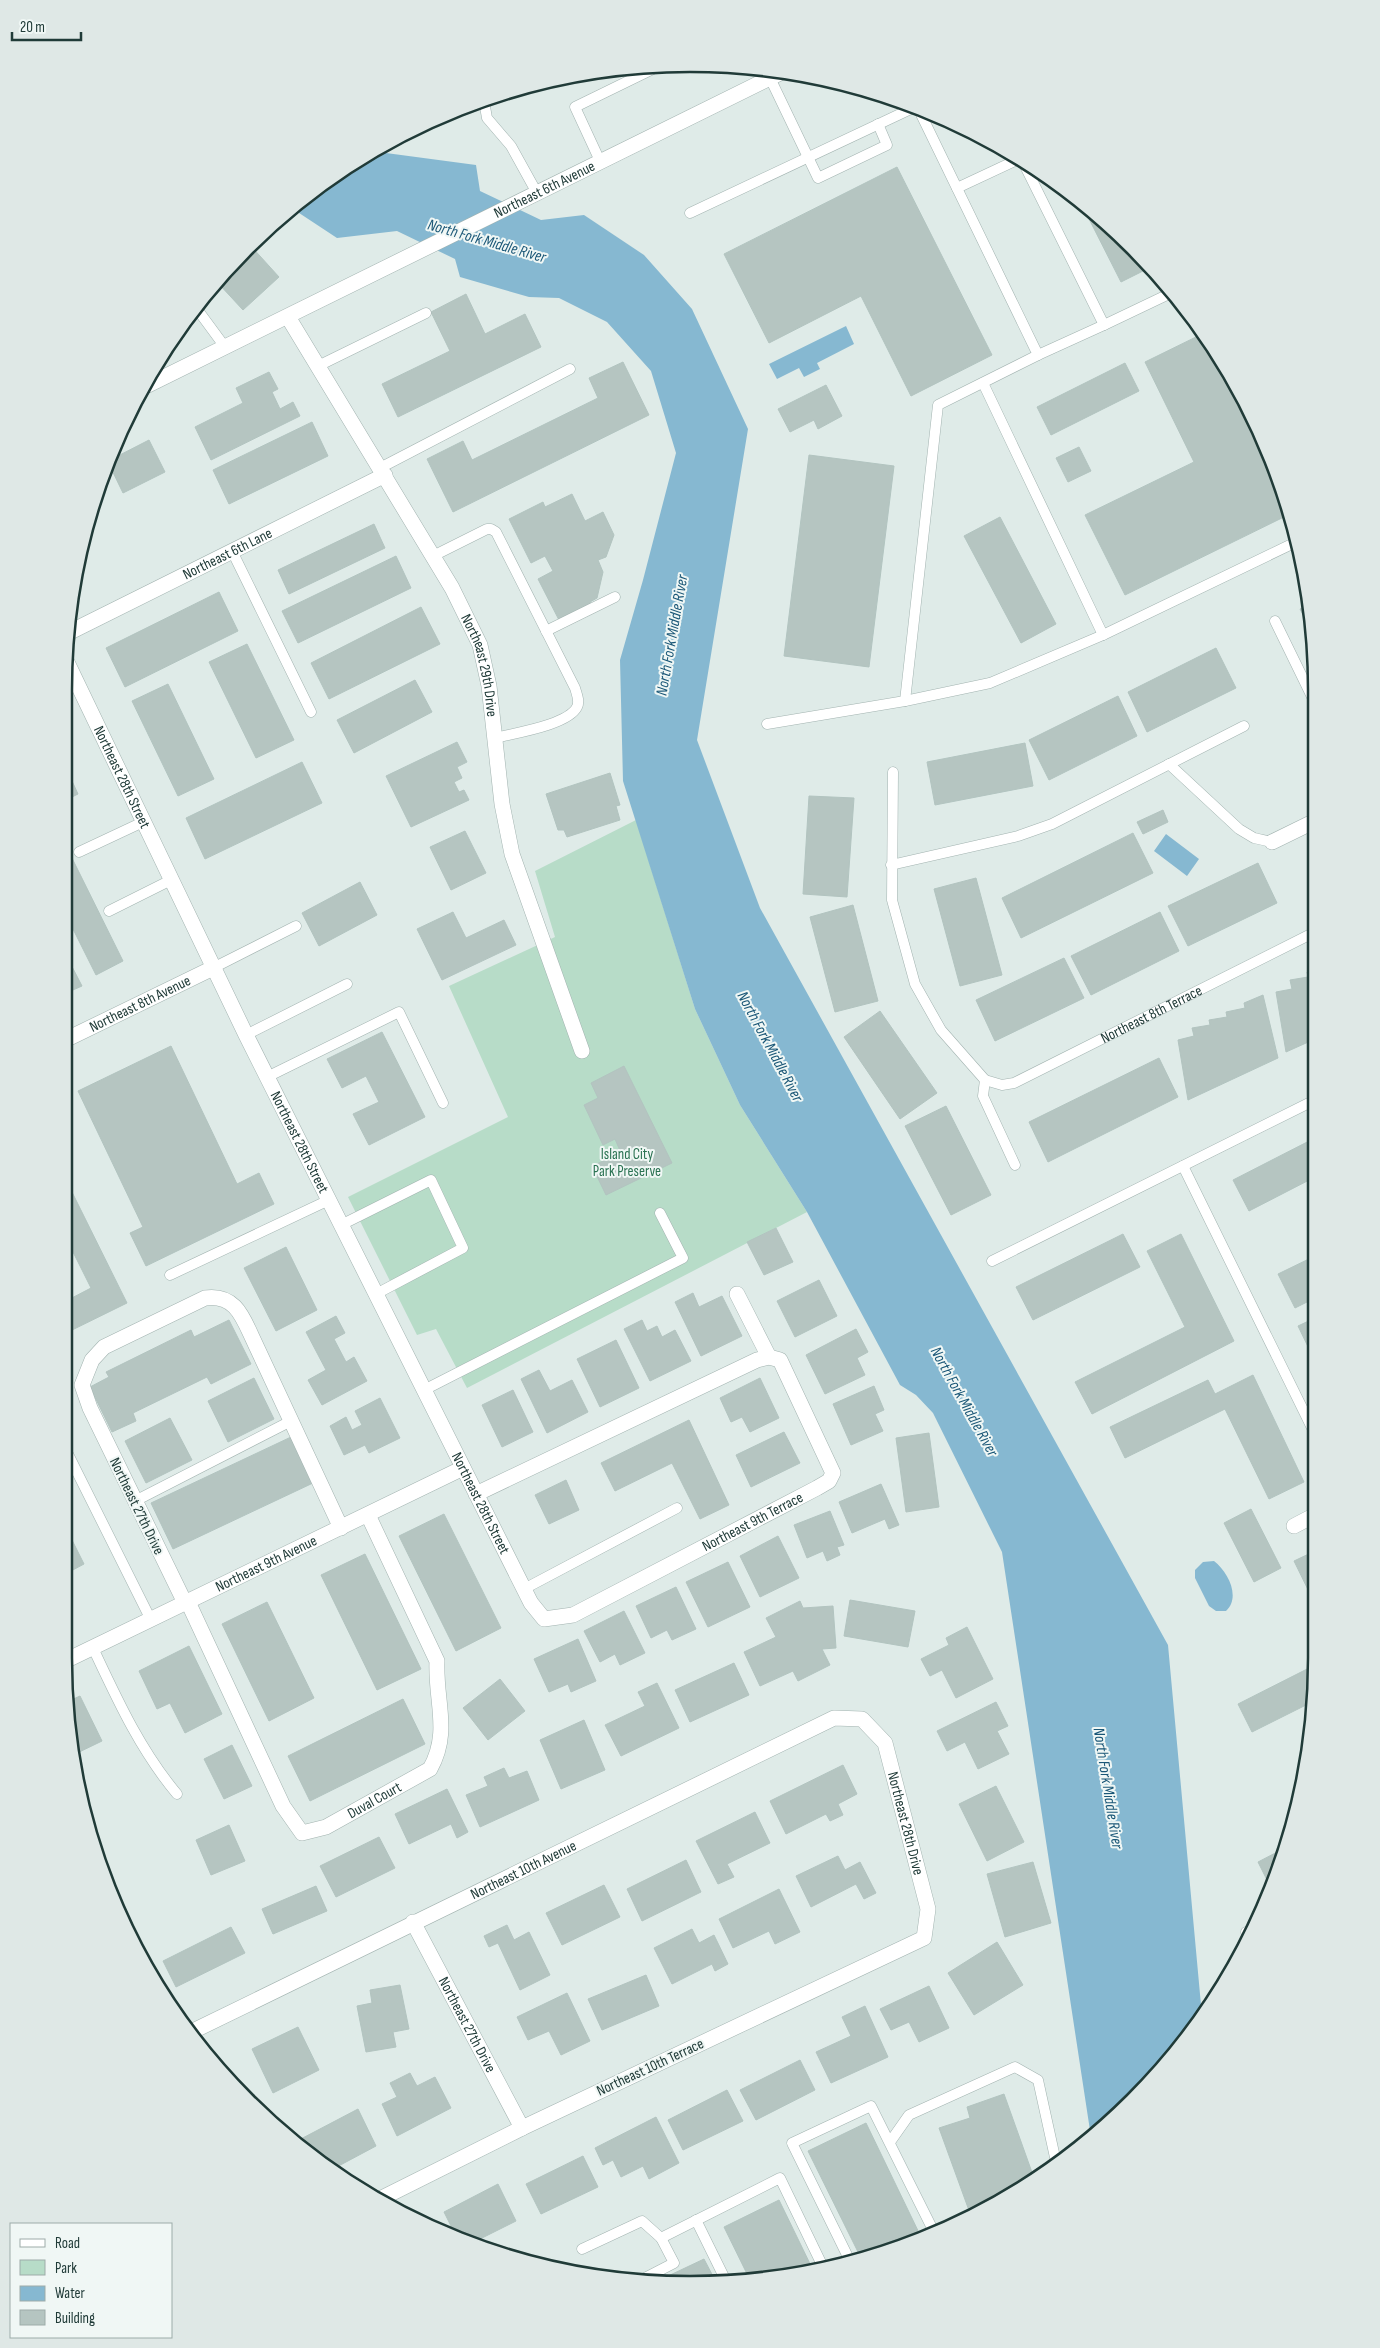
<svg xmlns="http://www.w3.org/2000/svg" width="1380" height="2348" viewBox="0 0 1380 2348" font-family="'Sofia Sans Condensed',sans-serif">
	<rect width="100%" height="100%" fill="#dfebe8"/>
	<path fill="#b7dcc8" d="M 636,820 L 695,1009 L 740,1105 L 807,1212 L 467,1388 L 436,1329 L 417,1335 L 348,1197 L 508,1117 L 449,986 L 555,937 L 535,871 Z"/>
	<path fill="#86b8d1" d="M 378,150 L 386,153 L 476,165 L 480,191 L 541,220 L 584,215 L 644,255 L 692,309 L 748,429 L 697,740 L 760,908 L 1168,1645 L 1202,2016 L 1103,2129 L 1091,2137 L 1002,1552 L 933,1413 L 916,1395 L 900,1385 L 807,1212 L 740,1105 L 695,1009 L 623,781 L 620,660 L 643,580 L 676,453 L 651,371 L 607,322 L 559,298 L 529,297 L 460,277 L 455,259 L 397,231 L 337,238 L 293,209 L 342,169 Z
		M 846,326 L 854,344 L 817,363 L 820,369 L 804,377 L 799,368 L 777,379 L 769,364 Z
		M 1166,834 L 1199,859 L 1187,876 L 1154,851 Z
		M 1214,1561 C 1228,1572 1241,1597 1226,1611 L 1216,1611 L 1209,1606 L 1195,1578 L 1195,1570 L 1203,1562 Z"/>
	<path fill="#b5c5c1" stroke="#b2c4c0" d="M 897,167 L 992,355 L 911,396 L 861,296 L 769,343 L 724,254 Z
		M 1083,207 L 1133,247 L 1149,268 L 1121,282 Z
		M 250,245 L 279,277 L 243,310 L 218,283 Z
		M 466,294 L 485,334 L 525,314 L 541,347 L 398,417 L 382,384 L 450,351 L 431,312 Z
		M 1200,335 L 1232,377 L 1283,489 L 1288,515 L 1125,595 L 1085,515 L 1194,462 L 1145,362 Z
		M 623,362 L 649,415 L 453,512 L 427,459 L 463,441 L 472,460 L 598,398 L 589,378 Z
		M 1125,363 L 1139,391 L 1051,435 L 1037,407 Z
		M 269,372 L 278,389 L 272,392 L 280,409 L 293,402 L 300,416 L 211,460 L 195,427 L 243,403 L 236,388 Z
		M 826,385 L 842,416 L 818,429 L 814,420 L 790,432 L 778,409 Z
		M 312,422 L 328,456 L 229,504 L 213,470 Z
		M 149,440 L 165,472 L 123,493 L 109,464 L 112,459 Z
		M 1079,447 L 1091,471 L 1068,482 L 1056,458 Z
		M 809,455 L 894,466 L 869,667 L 784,656 Z
		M 572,494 L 585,521 L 603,512 L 614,535 L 606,557 L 598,560 L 603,572 L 597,598 L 590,602 L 592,606 L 560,622 L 538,579 L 553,571 L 545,556 L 531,563 L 509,519 L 543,502 L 545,507 Z
		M 1000,517 L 1056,624 L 1021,643 L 964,536 Z
		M 374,524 L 385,548 L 289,594 L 278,570 Z
		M 396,556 L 411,588 L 298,643 L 282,611 Z
		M 219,592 L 238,631 L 125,687 L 106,648 Z
		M 1306,606 L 1312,632 L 1300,609 Z
		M 421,607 L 440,644 L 329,699 L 311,663 Z
		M 247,644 L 294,740 L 256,758 L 209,662 Z
		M 1216,648 L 1236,688 L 1147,732 L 1128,692 Z
		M 415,680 L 432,712 L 354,753 L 337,720 Z
		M 168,684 L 214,779 L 178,796 L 132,701 Z
		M 1118,696 L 1137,736 L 1049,780 L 1029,740 Z
		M 457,742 L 467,762 L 457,767 L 462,778 L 454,782 L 459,792 L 464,790 L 469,800 L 411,827 L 386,776 Z
		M 1025,743 L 1033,786 L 935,805 L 927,762 Z
		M 302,762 L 322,803 L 205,859 L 186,818 Z
		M 66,768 L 78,794 L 66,800 Z
		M 610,773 L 620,805 L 616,806 L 620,820 L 567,837 L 564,830 L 558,830 L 546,794 Z
		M 809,796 L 854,798 L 847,897 L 803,894 Z
		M 1163,810 L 1168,822 L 1143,834 L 1137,822 Z
		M 465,831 L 486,873 L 451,890 L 430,847 Z
		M 1133,833 L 1153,873 L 1021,938 L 1002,898 Z
		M 66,846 L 123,961 L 96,975 L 66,915 Z
		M 1258,863 L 1277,903 L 1188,946 L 1168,906 Z
		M 976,878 L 1002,975 L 960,986 L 934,889 Z
		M 360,882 L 377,915 L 319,946 L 302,913 Z
		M 853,905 L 878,1001 L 835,1012 L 810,917 Z
		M 453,912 L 466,938 L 504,920 L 516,945 L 442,980 L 417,929 Z
		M 1160,912 L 1179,951 L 1091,995 L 1071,956 Z
		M 66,955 L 82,986 L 66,993 Z
		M 1064,958 L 1084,998 L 995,1041 L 976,1000 Z
		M 1315,971 L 1315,1039 L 1286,1052 L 1276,992 L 1292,989 L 1290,980 L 1308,977 L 1307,972 Z
		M 1263,995 L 1278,1058 L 1188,1100 L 1178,1040 L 1194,1036 L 1192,1028 L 1210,1025 L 1209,1020 L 1227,1017 L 1226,1012 L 1245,1008 L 1244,1003 Z
		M 880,1011 L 937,1093 L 900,1119 L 844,1037 Z
		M 382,1032 L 425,1117 L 369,1145 L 353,1114 L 379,1102 L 366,1076 L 342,1088 L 327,1059 Z
		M 171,1046 L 237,1184 L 259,1173 L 274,1204 L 146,1266 L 130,1233 L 143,1227 L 78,1091 Z
		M 1159,1058 L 1178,1097 L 1048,1162 L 1029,1122 Z
		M 624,1066 L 672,1163 L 606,1195 L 592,1166 L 621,1153 L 615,1139 L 603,1145 L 584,1105 L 598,1098 L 591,1083 Z
		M 946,1106 L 991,1195 L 951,1215 L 905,1126 Z
		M 1315,1138 L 1315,1177 L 1249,1211 L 1233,1180 Z
		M 67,1182 L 127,1303 L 68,1332 L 68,1300 L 91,1288 L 67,1240 Z
		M 776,1228 L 793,1262 L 764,1275 L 747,1242 Z
		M 1123,1234 L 1140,1267 L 1033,1320 L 1016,1287 Z
		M 1181,1234 L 1234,1341 L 1092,1414 L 1075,1382 L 1185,1327 L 1147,1251 Z
		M 286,1247 L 317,1310 L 276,1331 L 244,1268 Z
		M 1315,1256 L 1315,1298 L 1295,1308 L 1278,1274 Z
		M 819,1280 L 837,1316 L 795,1337 L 777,1301 Z
		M 693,1293 L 699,1307 L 722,1296 L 742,1336 L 701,1356 L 675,1302 Z
		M 336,1316 L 345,1333 L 334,1339 L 346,1362 L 354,1357 L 367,1381 L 322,1405 L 308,1380 L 326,1370 L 306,1332 Z
		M 1315,1318 L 1315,1354 L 1312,1355 L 1298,1326 Z
		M 229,1320 L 251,1364 L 211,1384 L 207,1377 L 133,1413 L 136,1421 L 112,1432 L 90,1387 L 109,1377 L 106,1372 L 191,1330 L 194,1337 Z
		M 642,1320 L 647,1331 L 657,1326 L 662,1337 L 675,1330 L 691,1361 L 650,1381 L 624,1329 Z
		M 856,1329 L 868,1352 L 857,1358 L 865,1375 L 825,1394 L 806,1355 Z
		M 616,1340 L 639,1388 L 600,1407 L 577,1359 Z
		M 539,1370 L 550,1391 L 572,1380 L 588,1412 L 547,1433 L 521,1379 Z
		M 1253,1375 L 1304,1482 L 1269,1499 L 1225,1409 L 1125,1458 L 1110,1427 L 1208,1380 L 1215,1394 Z
		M 254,1378 L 274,1419 L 228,1442 L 208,1401 Z
		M 760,1378 L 779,1418 L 750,1432 L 742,1417 L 731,1422 L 720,1398 Z
		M 874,1386 L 884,1410 L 875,1414 L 883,1431 L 851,1445 L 833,1404 Z
		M 513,1390 L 533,1432 L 502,1447 L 482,1405 Z
		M 380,1398 L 400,1438 L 369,1453 L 365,1445 L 344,1455 L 330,1426 L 346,1417 L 352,1430 L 362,1425 L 355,1411 Z
		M 170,1418 L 192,1460 L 146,1483 L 125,1441 Z
		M 689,1420 L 729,1505 L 700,1519 L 672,1463 L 615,1491 L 601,1463 Z
		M 784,1432 L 800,1463 L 751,1487 L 736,1455 Z
		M 929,1433 L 939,1507 L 906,1512 L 896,1438 Z
		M 291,1437 L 313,1483 L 173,1549 L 151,1503 Z
		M 566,1480 L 579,1510 L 549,1524 L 535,1495 Z
		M 881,1484 L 899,1525 L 889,1529 L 885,1519 L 852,1533 L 839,1502 Z
		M 1251,1509 L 1281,1568 L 1254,1582 L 1224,1523 Z
		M 830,1511 L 844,1545 L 837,1547 L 840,1555 L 827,1561 L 823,1551 L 807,1558 L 794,1525 Z
		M 444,1514 L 501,1628 L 456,1651 L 399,1536 Z
		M 68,1532 L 84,1564 L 69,1572 Z
		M 778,1536 L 799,1578 L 760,1597 L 740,1556 Z
		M 1315,1551 L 1315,1604 L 1294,1561 Z
		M 365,1554 L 421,1669 L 377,1690 L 321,1575 Z
		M 728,1562 L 750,1607 L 708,1627 L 686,1582 Z
		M 676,1587 L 696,1629 L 672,1640 L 667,1630 L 651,1638 L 636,1606 Z
		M 850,1600 L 915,1611 L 908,1647 L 844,1636 Z
		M 800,1601 L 803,1608 L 833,1606 L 836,1648 L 822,1649 L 830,1665 L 798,1681 L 793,1671 L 760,1686 L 744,1652 L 776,1637 L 766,1618 Z
		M 267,1602 L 314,1698 L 269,1721 L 222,1624 Z
		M 624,1611 L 645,1653 L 620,1665 L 615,1654 L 600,1662 L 584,1631 Z
		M 967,1627 L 993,1679 L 956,1698 L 942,1670 L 930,1676 L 921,1659 L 949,1645 L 946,1638 Z
		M 578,1639 L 596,1681 L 571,1692 L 568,1684 L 549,1692 L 534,1659 Z
		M 189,1646 L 222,1714 L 185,1733 L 170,1703 L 157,1709 L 139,1671 Z
		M 734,1663 L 749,1695 L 690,1722 L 675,1690 Z
		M 1315,1665 L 1314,1701 L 1252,1732 L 1238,1704 Z
		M 500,1679 L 525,1711 L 488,1740 L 463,1708 Z
		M 657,1683 L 679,1728 L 621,1756 L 605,1725 L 645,1706 L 638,1692 Z
		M 80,1696 L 102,1741 L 73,1755 L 69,1740 L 69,1701 Z
		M 403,1699 L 425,1744 L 310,1801 L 288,1756 Z
		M 996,1702 L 1008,1726 L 997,1731 L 1009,1754 L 978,1769 L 965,1742 L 947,1751 L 937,1731 Z
		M 584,1720 L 605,1770 L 561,1789 L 540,1740 Z
		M 232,1745 L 252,1786 L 224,1799 L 204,1759 Z
		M 843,1765 L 857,1794 L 838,1804 L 843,1815 L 830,1821 L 826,1814 L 786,1834 L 770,1801 Z
		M 504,1768 L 509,1778 L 527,1771 L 539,1800 L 480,1827 L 466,1795 L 488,1786 L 484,1777 Z
		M 996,1786 L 1024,1842 L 987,1861 L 959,1804 Z
		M 447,1789 L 468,1832 L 457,1838 L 451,1824 L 409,1844 L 395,1814 Z
		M 755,1812 L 770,1843 L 727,1864 L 734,1877 L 718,1884 L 696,1841 Z
		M 229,1825 L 245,1861 L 211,1875 L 196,1840 Z
		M 379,1837 L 395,1868 L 336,1897 L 320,1866 Z
		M 1285,1848 L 1283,1859 L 1270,1886 L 1258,1862 Z
		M 838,1856 L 845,1870 L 860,1862 L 876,1893 L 864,1899 L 856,1884 L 811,1907 L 796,1876 Z
		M 686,1860 L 701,1892 L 642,1921 L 627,1889 Z
		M 1033,1862 L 1051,1923 L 1005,1937 L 987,1874 Z
		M 604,1885 L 620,1917 L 562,1945 L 546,1913 Z
		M 316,1886 L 327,1911 L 273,1934 L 262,1909 Z
		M 779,1889 L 800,1932 L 775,1944 L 769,1931 L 733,1948 L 719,1919 Z
		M 507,1925 L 514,1940 L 529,1932 L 550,1975 L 520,1990 L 498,1943 L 489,1947 L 484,1936 Z
		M 231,1927 L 245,1953 L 176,1987 L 163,1961 Z
		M 692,1929 L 699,1943 L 714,1935 L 728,1964 L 715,1971 L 712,1964 L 672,1984 L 654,1948 Z
		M 997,1942 L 1023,1985 L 974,2015 L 948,1973 Z
		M 646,1975 L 659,2006 L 602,2030 L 588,1999 Z
		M 400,1985 L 409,2029 L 393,2032 L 396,2047 L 366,2052 L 357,2006 L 372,2003 L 370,1990 Z
		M 929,1986 L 949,2028 L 919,2042 L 909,2022 L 891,2030 L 880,2009 Z
		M 567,1993 L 590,2041 L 561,2055 L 549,2031 L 528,2040 L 517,2017 Z
		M 865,2006 L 888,2057 L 831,2083 L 816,2052 L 851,2036 L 842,2017 Z
		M 298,2027 L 319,2070 L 273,2093 L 252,2049 Z
		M 800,2060 L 815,2090 L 756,2120 L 740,2090 Z
		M 410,2073 L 417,2086 L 435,2077 L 451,2108 L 397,2136 L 382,2104 L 397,2097 L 390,2083 Z
		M 727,2090 L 743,2121 L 683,2150 L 668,2120 Z
		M 1004,2094 L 1034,2178 L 1003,2200 L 971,2216 L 939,2128 L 970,2118 L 967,2107 Z
		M 358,2109 L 376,2146 L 331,2170 L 299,2143 L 297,2141 Z
		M 656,2117 L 679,2163 L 649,2179 L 643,2166 L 621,2177 L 613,2160 L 603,2165 L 595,2148 Z
		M 866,2123 L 922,2239 L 861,2258 L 808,2151 Z
		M 583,2156 L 598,2187 L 541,2214 L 526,2184 Z
		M 498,2184 L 516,2221 L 474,2242 L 456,2236 L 444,2212 Z
		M 779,2200 L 814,2272 L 750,2280 L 724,2227 Z
		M 704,2259 L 716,2282 L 668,2281 L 666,2277 Z"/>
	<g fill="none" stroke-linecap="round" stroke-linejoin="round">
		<defs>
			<g id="service">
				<path d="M 770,78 L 818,178 L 887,145 L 878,124"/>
				<path d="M 484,101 L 487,118 L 511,146 L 537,193"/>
				<path d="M 600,161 L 575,107 L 657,67"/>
				<path d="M 1023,162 L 1104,325 L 1169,294"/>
				<path d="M 957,188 L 1019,159"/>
				<path d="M 690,213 L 915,107"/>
				<path d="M 197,309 L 225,347"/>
				<path d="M 1038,355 L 1104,325"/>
				<path d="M 318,366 L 426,313"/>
				<path d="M 983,383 L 1103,635"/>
				<path d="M 380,468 L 570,369"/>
				<path d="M 232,551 L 311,712"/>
				<path d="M 433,556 L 487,529 L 491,529 L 496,532 L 575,688 C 577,695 580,701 577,707 C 568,725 514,733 495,738"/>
				<path d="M 1275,621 L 1315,703"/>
				<path d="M 546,631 L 615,597"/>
				<path d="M 905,701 L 990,683 L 1103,635 L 1294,543"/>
				<path d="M 767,724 L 905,701 L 938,405 L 1038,355 L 918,108"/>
				<path d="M 1169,764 L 1239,829 L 1254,838 L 1272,842"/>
				<path id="s1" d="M 893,772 L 892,900 L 915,984 L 941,1030 L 985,1080 L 1002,1085 L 1014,1083 L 1315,932"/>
				<path d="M 79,852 L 143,822"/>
				<path d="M 891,865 L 1018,836 L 1052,824 L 1244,726"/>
				<path d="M 109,911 L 171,880"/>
				<path d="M 213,968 L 296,926"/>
				<path d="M 246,1035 L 347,984"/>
				<path d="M 267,1077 L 399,1012 L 443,1103"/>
				<path d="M 985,1080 L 983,1096 L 1015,1165"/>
				<path d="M 1183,1166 L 1315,1434"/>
				<path d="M 341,1225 L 431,1180 L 463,1248 L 376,1294"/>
				<path d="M 992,1261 L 1315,1100"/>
				<path d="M 170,1275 L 329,1200"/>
				<path d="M 424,1390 L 683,1258 L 660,1213"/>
				<path d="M 68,1454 L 151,1620"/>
				<path d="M 135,1501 L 291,1421"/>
				<path d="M 524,1589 L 677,1508"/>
				<path d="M 93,1648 C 117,1699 140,1750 177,1794"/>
				<path d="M 1246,1932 L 1247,1932"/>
				<path d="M 890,2142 L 909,2115 L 1015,2067 L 1038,2080 L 1056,2162"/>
				<path d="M 696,2220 L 727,2283"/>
				<path d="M 582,2249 L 642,2221 L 661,2238"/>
				<path d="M 850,2261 L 792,2143 L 871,2106 L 935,2234"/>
				<path d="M 641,2280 L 674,2263 L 661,2238 L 780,2178 L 824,2269"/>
			</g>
			<g id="minor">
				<path id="s2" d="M 288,317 L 452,588 L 480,645 L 489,686 L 502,804 L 512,854 L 582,1051"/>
				<path id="s3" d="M 68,633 L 385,475"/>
				<path id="s4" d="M 65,658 L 246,1035 L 531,1603 L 544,1619 L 573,1615 L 817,1488 L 829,1481 L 833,1473 L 780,1360 L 769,1357 L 757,1360 L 476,1494"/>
				<path d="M 1272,842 L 1315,821"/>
				<path id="s5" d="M 67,1039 L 213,968"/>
				<path d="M 737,1294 L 769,1357"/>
				<path d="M 1294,1526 L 1315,1515"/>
				<path id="s6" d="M 188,1602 L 283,1806 L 302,1833 L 326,1827 L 430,1769 C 451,1732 435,1701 437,1661 L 368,1515"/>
				<path d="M 185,1603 L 90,1408 L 82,1385 L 92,1360 L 104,1347 L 205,1298 C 234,1294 242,1315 252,1337 L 341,1528"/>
				<path id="s7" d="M 69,1659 L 463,1468"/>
				<path id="s8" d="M 413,1922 L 522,2128"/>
				<path id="s9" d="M 189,2033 L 834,1718 L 862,1719 L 885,1743 L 928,1909 L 924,1938 L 522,2128 L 378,2200"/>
			</g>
			<g id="tertiary">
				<path id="s10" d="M 148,385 L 780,73"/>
			</g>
		</defs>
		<use href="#service" stroke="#a2b3b0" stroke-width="11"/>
		<use href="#minor" stroke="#a2b3b0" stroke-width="16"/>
		<use href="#tertiary" stroke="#a2b3b0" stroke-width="16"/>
		<use href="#service" stroke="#fff" stroke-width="10"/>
		<use href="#minor" stroke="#fff" stroke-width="15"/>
		<use href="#tertiary" stroke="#fff" stroke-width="15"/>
	</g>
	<g text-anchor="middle" stroke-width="4" stroke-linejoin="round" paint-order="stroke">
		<g font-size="15" fill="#203b38" stroke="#f0f7f5">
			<text dy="5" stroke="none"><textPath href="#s10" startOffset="442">Northeast 6th Avenue</textPath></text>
			<text dy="5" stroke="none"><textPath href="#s3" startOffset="178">Northeast 6th Lane</textPath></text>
			<text dy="5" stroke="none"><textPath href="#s2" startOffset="400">Northeast 29th Drive</textPath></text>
			<text dy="5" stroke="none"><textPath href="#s4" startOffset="132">Northeast 28th Street</textPath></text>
			<text dy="5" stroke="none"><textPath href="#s5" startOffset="81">Northeast 8th Avenue</textPath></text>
			<text dy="5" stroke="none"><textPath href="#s1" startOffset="518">Northeast 8th Terrace</textPath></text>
			<text dy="5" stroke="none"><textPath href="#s4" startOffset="538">Northeast 28th Street</textPath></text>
			<text dy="5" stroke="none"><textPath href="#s4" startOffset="942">Northeast 28th Street</textPath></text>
			<text transform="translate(137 1506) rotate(64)" y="5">Northeast 27th Drive</text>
			<text dy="5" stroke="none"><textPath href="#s4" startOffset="1306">Northeast 9th Terrace</textPath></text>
			<text dy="5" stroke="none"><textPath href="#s7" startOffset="219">Northeast 9th Avenue</textPath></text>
			<text dy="5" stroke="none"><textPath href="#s6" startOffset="338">Duval Court</textPath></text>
			<text dy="5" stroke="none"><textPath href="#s9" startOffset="862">Northeast 28th Drive</textPath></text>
			<text dy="5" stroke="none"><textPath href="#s9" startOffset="372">Northeast 10th Avenue</textPath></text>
			<text dy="5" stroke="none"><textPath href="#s8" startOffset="116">Northeast 27th Drive</textPath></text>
			<text transform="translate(650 2067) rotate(-25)" y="5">Northeast 10th Terrace</text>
		</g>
		<g font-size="15" fill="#2a7252" stroke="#f0f7f5">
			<text x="627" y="1159">Island City<tspan x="627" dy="17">Park Preserve</tspan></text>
		</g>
		<g font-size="16" font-style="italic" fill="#1a5777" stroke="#f0f7f5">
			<text transform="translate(487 240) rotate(16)" y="6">North Fork Middle River</text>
			<text transform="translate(671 635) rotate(-80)" y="6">North Fork Middle River</text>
			<text transform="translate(771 1046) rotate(62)" y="6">North Fork Middle River</text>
			<text transform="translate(965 1401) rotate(61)" y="6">North Fork Middle River</text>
			<text transform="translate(1109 1788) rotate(81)" y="6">North Fork Middle River</text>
		</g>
	</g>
	<path d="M0 0H1380V2348H0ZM690 72H690A618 618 0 0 1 1308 690V1658A618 618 0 0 1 690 2276H690A618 618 0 0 1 72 1658V690A618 618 0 0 1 690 72Z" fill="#dfe8e6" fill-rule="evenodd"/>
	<path fill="none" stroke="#203b38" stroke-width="2.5" d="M690 72H690A618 618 0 0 1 1308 690V1658A618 618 0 0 1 690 2276H690A618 618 0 0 1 72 1658V690A618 618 0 0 1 690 72Z"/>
	<rect x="10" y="2223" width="162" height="115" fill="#f0f7f5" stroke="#9daca9"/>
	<rect x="20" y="2239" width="25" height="8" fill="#ffffff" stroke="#9daca9"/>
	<text x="55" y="2248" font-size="15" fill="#203b38">Road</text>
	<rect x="20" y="2260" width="25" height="15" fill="#b7dcc8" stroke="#9daca9"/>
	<text x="55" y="2273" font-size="15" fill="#203b38">Park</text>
	<rect x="20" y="2286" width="25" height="15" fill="#86b8d1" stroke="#9daca9"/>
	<text x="55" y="2298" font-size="15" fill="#203b38">Water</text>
	<rect x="20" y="2310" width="25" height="15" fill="#b5c5c1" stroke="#9daca9"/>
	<text x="55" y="2323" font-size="15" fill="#203b38">Building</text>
	<path d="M12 32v8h69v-8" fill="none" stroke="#203b38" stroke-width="2.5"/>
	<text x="20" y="32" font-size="15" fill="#203b38" stroke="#f0f7f5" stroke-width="4" paint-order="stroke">20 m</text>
</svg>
